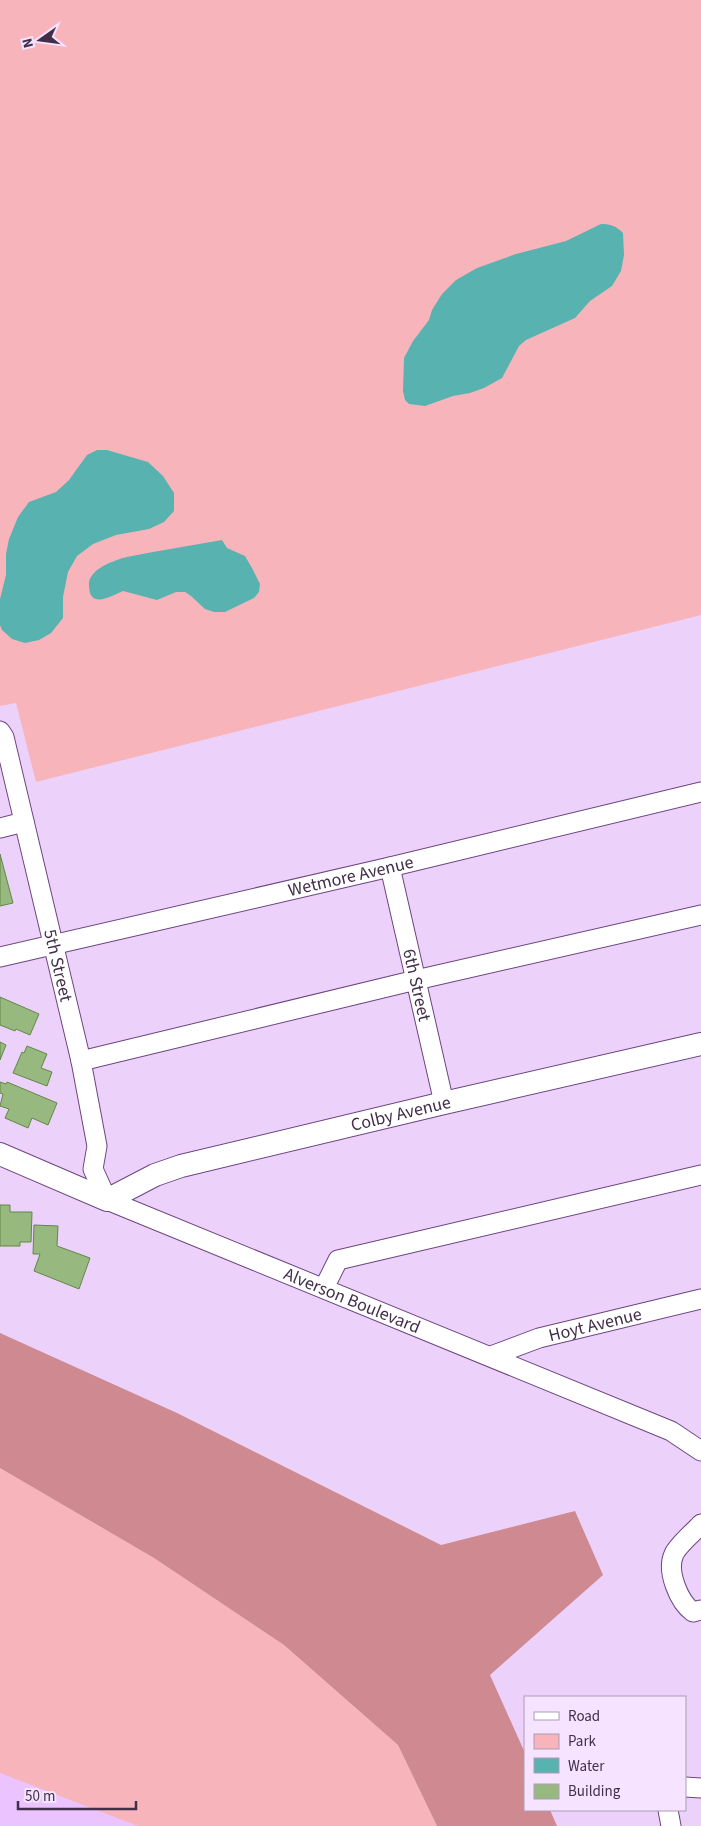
<svg xmlns="http://www.w3.org/2000/svg" width="701" height="1826" viewBox="0 0 701 1826" font-family="'Source Sans 3',sans-serif">
	<rect width="100%" height="100%" fill="#ecd2fb"/>
	<path fill="#eac3ff" d="M 0,1770 L 141,1826 L 0,1826 Z"/>
	<path fill="#f7b5bb" d="M 0,0 L 701,0 L 701,615 L 36,782 L 16,703 L 0,706 Z
		M 0,1468 L 154,1558 L 284,1645 L 398,1745 L 437,1826 L 138,1826 L 0,1773 Z"/>
	<path fill="#cf8990" d="M 0,1333 L 177,1413 L 441,1545 L 575,1511 L 603,1575 L 490,1675 L 525,1753 L 525,1810 L 550,1810 L 557,1826 L 437,1826 L 398,1745 L 284,1645 L 154,1558 L 0,1468 Z"/>
	<path fill="#58b2b0" d="M 601,224 C 611,224 616,226 623,233 L 624,255 L 621,271 L 612,286 L 590,301 L 575,318 L 526,340 L 519,346 L 502,378 L 484,388 L 470,393 L 453,396 L 425,406 L 409,404 L 405,400 L 403,391 L 404,358 L 413,341 L 429,320 L 432,310 L 442,294 L 456,280 L 477,268 L 516,254 L 566,241 Z
		M 97,450 L 107,450 L 148,462 L 163,476 L 174,493 L 174,511 L 164,522 L 149,529 L 116,535 L 93,544 L 77,556 L 68,572 L 63,597 L 63,618 L 51,633 L 39,640 L 25,643 L 12,639 L 2,630 L 0,625 L 0,599 L 6,575 L 6,554 L 9,539 L 18,517 L 29,502 L 56,492 L 69,480 L 87,455 Z
		M 222,540 L 227,548 L 245,556 L 252,568 L 260,584 L 259,592 L 254,598 L 225,612 L 214,612 L 205,609 L 191,596 L 185,592 L 176,592 L 157,600 L 123,591 C 111,596 89,610 89,585 C 88,574 103,565 112,562 C 125,556 139,555 153,552 C 176,548 199,544 222,540 Z"/>
	<path fill="#97b980" stroke="#618745" d="M 0,854 L 13,903 L 0,906 Z
		M 0,997 L 39,1014 L 30,1035 L 16,1029 L 15,1031 L 0,1025 Z
		M 0,1042 L 6,1045 L 0,1060 Z
		M 27,1046 L 47,1054 L 41,1068 L 52,1072 L 47,1086 L 13,1073 L 22,1052 L 24,1053 Z
		M 0,1082 L 6,1084 L 7,1082 L 57,1103 L 48,1125 L 32,1118 L 28,1128 L 5,1118 L 9,1109 L 0,1106 L 3,1094 L 0,1093 Z
		M 0,1205 L 10,1205 L 10,1212 L 32,1212 L 31,1242 L 20,1242 L 20,1246 L 0,1246 Z
		M 34,1225 L 58,1226 L 57,1246 L 90,1258 L 79,1289 L 34,1271 L 40,1254 L 33,1254 Z"/>
	<g fill="none" stroke-linecap="round" stroke-linejoin="round">
		<defs>
			<g id="minor">
				<path id="s1" d="M 0,731 L 4,737 L 81,1061 L 97,1146 L 93,1169 L 107,1200 L 671,1431 L 701,1451"/>
				<path d="M 0,828 L 24,822"/>
				<path id="s2" d="M 390,867 L 444,1103"/>
				<path id="s3" d="M 0,957 L 390,867 L 701,792"/>
				<path d="M 81,1061 L 416,980 L 701,915"/>
				<path d="M 324,1288 L 338,1260 L 701,1175"/>
				<path id="s4" d="M 491,1356 L 539,1338 L 701,1299"/>
				<path d="M 701,1524 C 694,1532 678,1545 674,1554 C 666,1571 679,1602 693,1612 L 701,1610"/>
				<path d="M 685,1787 L 701,1788"/>
				<path d="M 668,1810 L 671,1826"/>
			</g>
			<g id="major">
				<path id="s5" d="M 0,1154 L 107,1200 L 155,1175 L 181,1166 L 444,1103 L 701,1044"/>
			</g>
		</defs>
		<use href="#minor" stroke="#6c4580" stroke-width="21"/>
		<use href="#major" stroke="#6c4580" stroke-width="24"/>
		<use href="#minor" stroke="#fff" stroke-width="19"/>
		<use href="#major" stroke="#fff" stroke-width="22"/>
	</g>
	<g text-anchor="middle" stroke-width="4.5" stroke-linejoin="round" paint-order="stroke">
		<g font-size="18" fill="#412f4a" stroke="#f5e3ff">
			<text dy="6" stroke="none"><textPath href="#s3" startOffset="360">Wetmore Avenue</textPath></text>
			<text dy="6" stroke="none"><textPath href="#s1" startOffset="242">5th Street</textPath></text>
			<text dy="6" stroke="none"><textPath href="#s2" startOffset="121">6th Street</textPath></text>
			<text dy="6" stroke="none"><textPath href="#s5" startOffset="424">Colby Avenue</textPath></text>
			<text dy="6" stroke="none"><textPath href="#s1" startOffset="749">Alverson Boulevard</textPath></text>
			<text dy="6" stroke="none"><textPath href="#s4" startOffset="109">Hoyt Avenue</textPath></text>
		</g>
	</g>
	<rect x="524" y="1696" width="162" height="115" fill="#f5e3ff" stroke="#ad9bb7"/>
	<rect x="534" y="1712" width="25" height="8" fill="#ffffff" stroke="#ad9bb7"/>
	<text x="568" y="1721" font-size="15" fill="#412f4a">Road</text>
	<rect x="534" y="1734" width="25" height="15" fill="#f7b5bb" stroke="#ad9bb7"/>
	<text x="568" y="1746" font-size="15" fill="#412f4a">Park</text>
	<rect x="534" y="1758" width="25" height="15" fill="#58b2b0" stroke="#ad9bb7"/>
	<text x="568" y="1771" font-size="15" fill="#412f4a">Water</text>
	<rect x="534" y="1784" width="25" height="15" fill="#97b980" stroke="#ad9bb7"/>
	<text x="568" y="1796" font-size="15" fill="#412f4a">Building</text>
	<g transform="translate(40 40) rotate(256)" stroke="#f5e3ff" stroke-width="4" paint-order="stroke">
	<path d="M0-4L9 19L0 12L-9 19Z" fill="#412f4a"/>
	<text y="-8" font-size="14" font-weight="bold" text-anchor="middle" fill="#412f4a">N</text>
	</g>
	<path d="M18 1801v8h118v-8" fill="none" stroke="#412f4a" stroke-width="2.5"/>
	<text x="25" y="1801" font-size="15" fill="#412f4a" stroke="#f5e3ff" stroke-width="4" paint-order="stroke">50 m</text>
</svg>
